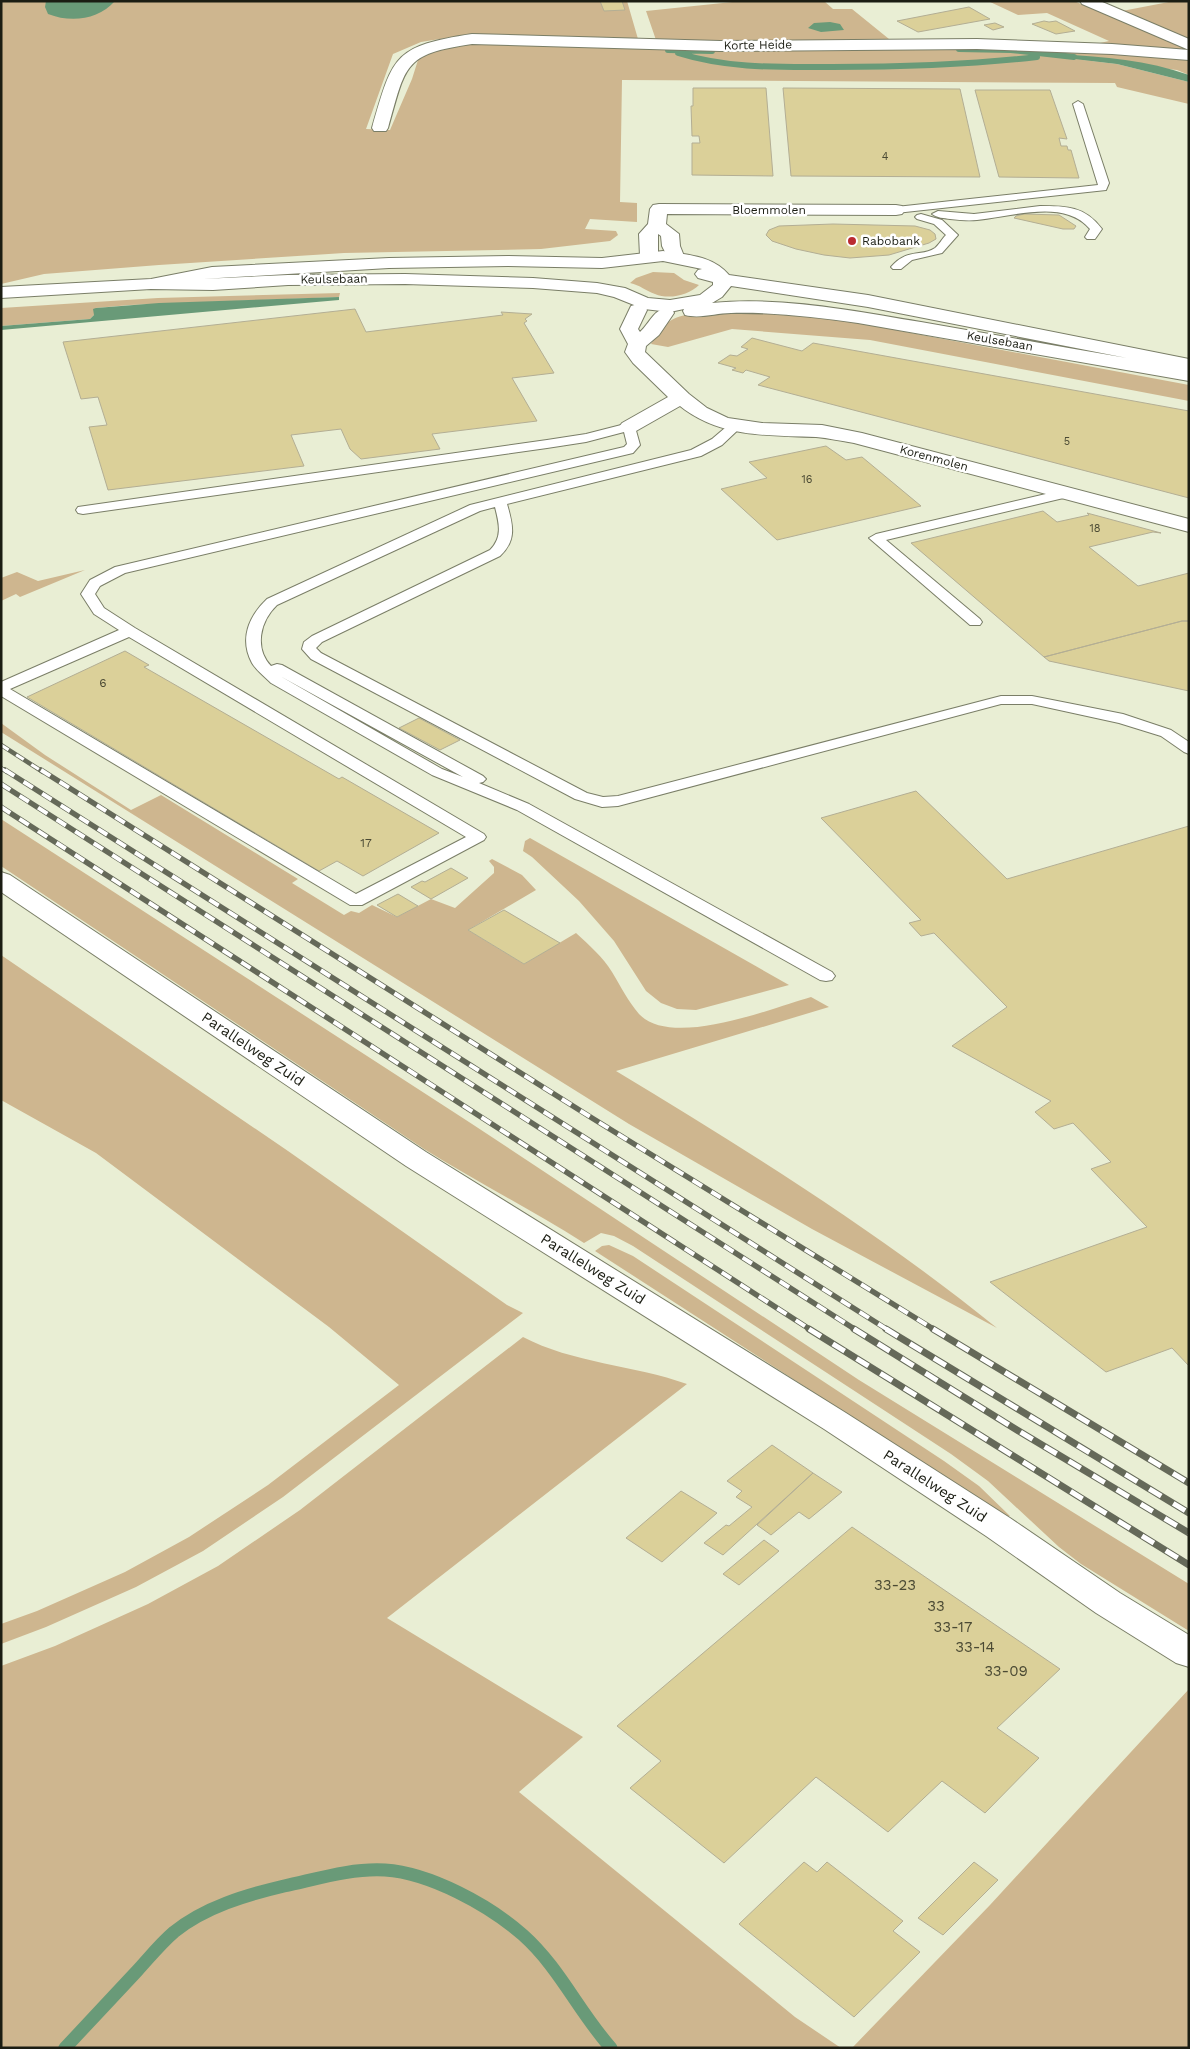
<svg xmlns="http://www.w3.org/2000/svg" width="1190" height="2049" viewBox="0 0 1190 2049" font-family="'Work Sans',sans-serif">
	<rect width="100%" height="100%" fill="#e9eed4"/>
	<path fill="#ceb68f" d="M 1,1 L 627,1 L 638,39 L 471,34 L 421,42 L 393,54 L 366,129 L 390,130 L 412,79 L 418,60 L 436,48 L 457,43 L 1053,48 L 1189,60 L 1189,75 L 1177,70 L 1066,58 L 1117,64 L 1189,82 L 1189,104 L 1117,87 L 1115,83 L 622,80 L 620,202 L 637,203 L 637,222 L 590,219 L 585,229 L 616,231 L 618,235 L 610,241 L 541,249 L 344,253 L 159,265 L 44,274 L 1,284 Z
		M 742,1 L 824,1 L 833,9 L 852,9 L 889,39 L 736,42 L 656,40 L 646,11 Z
		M 988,1 L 1074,1 L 1189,50 L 1100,43 L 1109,41 L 1047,13 L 1018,15 Z
		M 1174,1 L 1189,1 L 1189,39 L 1122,11 Z
		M 653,272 L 674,273 L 684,280 L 699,285 C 689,295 669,300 655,294 C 646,291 640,285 630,283 L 636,278 Z
		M 340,293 L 339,297 L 130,305 L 96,308 L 94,315 L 90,319 L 1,326 L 1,308 L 158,298 Z
		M 768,312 L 842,320 L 1189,385 L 1189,401 L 870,340 L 732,329 L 668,347 L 651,344 C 655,338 659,330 665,325 C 684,306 742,312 768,312 Z
		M 85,570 L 20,597 L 16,594 L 1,601 L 1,578 L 17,572 L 38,581 Z
		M 1,723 L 45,755 L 131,810 L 161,795 L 298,879 L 292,883 L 344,915 L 351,911 L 359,913 L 372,905 L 397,917 L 431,899 L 455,908 L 494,873 L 494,867 L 489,861 L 492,859 L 522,875 L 536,890 L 468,930 L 524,964 L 576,933 C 589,945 603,957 612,972 C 621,987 628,1001 639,1014 C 672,1049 772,1008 811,997 L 829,1007 L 616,1071 C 747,1150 877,1231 997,1328 L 812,1229 L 629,1124 L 1,732 Z
		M 1,819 L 469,1122 L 859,1380 L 1189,1584 L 1189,1631 L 1081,1564 L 1059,1547 L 988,1481 L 951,1454 L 633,1246 L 614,1236 L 601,1233 L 584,1243 C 532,1210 477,1182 424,1149 L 1,866 Z
		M 530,838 L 789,985 L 696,1010 L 677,1009 L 661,1003 L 646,991 L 614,941 L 579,901 L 532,857 L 523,851 L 525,841 Z
		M 1,955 L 288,1151 L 507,1305 L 523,1313 L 283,1497 L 203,1551 L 136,1587 L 46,1627 L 1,1644 L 1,1624 L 37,1611 L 125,1572 L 189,1537 L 268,1485 L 399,1385 L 329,1327 L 96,1153 L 1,1100 Z
		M 609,1245 L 633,1256 L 944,1461 L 979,1486 L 1010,1516 L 1005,1516 L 595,1251 L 602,1246 Z
		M 523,1337 C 572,1363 634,1365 687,1384 L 387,1618 L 583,1737 L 519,1792 L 795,2017 L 841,2048 L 1,2048 L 1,1666 L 55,1646 L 148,1604 L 218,1566 L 300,1510 Z
		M 1189,1689 L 1189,2048 L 852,2048 L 990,1905 Z"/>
	<path fill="#699a78" d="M 46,1 L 115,1 C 98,20 71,23 48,14 L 45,7 Z
		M 830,22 L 840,24 L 844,30 L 821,32 L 808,28 L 814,23 Z
		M 1060,54 C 1104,57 1147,60 1189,75 L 1189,82 L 1117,64 L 1066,58 Z
		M 339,297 L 339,300 L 1,330 L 1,326 L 90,319 L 94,315 L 93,309 L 96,308 L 159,303 Z"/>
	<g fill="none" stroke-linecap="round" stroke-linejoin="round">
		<path stroke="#699a78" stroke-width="6" d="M 959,49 L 1011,50 L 1074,57
			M 668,50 L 712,51
			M 678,53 C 729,69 780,67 832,67 C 901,67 969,65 1037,57"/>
		<path stroke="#699a78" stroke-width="13" d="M 65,2048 C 89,2022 113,1997 137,1971 C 149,1958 160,1944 174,1932 C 205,1907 246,1895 284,1886 C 317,1879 351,1868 385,1870 C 430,1873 489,1905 523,1935 C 559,1967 579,2012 611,2048"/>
	</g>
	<path fill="#dbd099" stroke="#b3ae94" d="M 600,1 L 622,1 L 625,10 L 604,11 Z
		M 969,7 L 990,19 L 918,32 L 897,21 Z
		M 1044,21 L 1049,22 L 1056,21 L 1075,31 L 1056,34 L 1032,24 Z
		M 995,23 L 1004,27 L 993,30 L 984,25 Z
		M 693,88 L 766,88 L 773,176 L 692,175 L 692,143 L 700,143 L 699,136 L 692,136 L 691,106 L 693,106 Z
		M 783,88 L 960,89 L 980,177 L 791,176 Z
		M 975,90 L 1050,90 L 1067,139 L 1059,138 L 1061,146 L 1067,146 L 1068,150 L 1071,150 L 1079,178 L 999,177 Z
		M 1024,214 L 1059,215 L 1076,226 L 1074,229 L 1063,229 L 1014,218 L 1016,216 Z
		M 833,224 L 915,226 L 930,230 L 935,234 L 936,239 L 929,243 L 889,255 L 850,258 L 824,255 L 796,249 L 772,241 L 766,235 L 769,230 L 779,226 Z
		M 355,309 L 366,332 L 503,315 L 501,312 L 532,314 L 525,319 L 527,321 L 524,323 L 554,373 L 512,378 L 537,421 L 432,434 L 440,449 L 361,459 L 350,449 L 341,429 L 291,435 L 304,466 L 108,490 L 89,427 L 107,425 L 98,397 L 81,399 L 63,342 Z
		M 752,338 L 802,351 L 813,343 L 1189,411 L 1189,498 L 758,385 L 770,377 L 746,370 L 743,373 L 732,370 L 736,368 L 718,363 L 730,355 L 737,356 L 748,349 L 741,347 Z
		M 826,446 L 846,460 L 862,457 L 921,506 L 777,540 L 721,489 L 767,478 L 749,462 Z
		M 1043,511 L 1057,522 L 1089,515 L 1087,513 L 1161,533 L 1153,532 L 1089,547 L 1138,586 L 1189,573 L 1189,621 L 1182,621 L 1044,657 L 911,543 Z
		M 1182,621 L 1189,621 L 1189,691 L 1049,661 L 1044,657 Z
		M 125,651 L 149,665 L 144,667 L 339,779 L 342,777 L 439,833 L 363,876 L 337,861 L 319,871 L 27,697 Z
		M 419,718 L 460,740 L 440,750 L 399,728 Z
		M 916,791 L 1007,879 L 1189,826 L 1189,1366 L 1172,1348 L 1106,1372 L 990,1282 L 1147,1227 L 1091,1169 L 1111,1162 L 1073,1123 L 1054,1129 L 1035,1112 L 1051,1101 L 952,1046 L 1007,1007 L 934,933 L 921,936 L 909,923 L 921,920 L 821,818 Z
		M 451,868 L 468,878 L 431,899 L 411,887 L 422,881 L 425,882 Z
		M 398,894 L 418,906 L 397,917 L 377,905 Z
		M 504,910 L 560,943 L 524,964 L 468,930 Z
		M 772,1445 L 813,1473 L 723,1555 L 704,1543 L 726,1525 L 729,1526 L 752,1507 L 736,1497 L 742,1491 L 727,1481 Z
		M 813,1473 L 842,1492 L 809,1519 L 799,1512 L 771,1535 L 757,1525 Z
		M 681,1491 L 717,1513 L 662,1562 L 626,1538 Z
		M 852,1527 L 1060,1669 L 997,1728 L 1039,1758 L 985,1813 L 942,1781 L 888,1832 L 816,1777 L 724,1863 L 630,1788 L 661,1761 L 617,1726 Z
		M 764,1540 L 779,1551 L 739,1585 L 723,1574 Z
		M 804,1862 L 817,1872 L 827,1862 L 903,1921 L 893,1931 L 920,1952 L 854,2017 L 739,1924 Z
		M 974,1862 L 998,1880 L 943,1935 L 918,1918 Z"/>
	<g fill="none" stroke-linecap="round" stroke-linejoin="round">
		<defs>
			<path id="lane" d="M 1078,101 L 1083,104 L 1109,183 L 1106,190 L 896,213 L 890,210 L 896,207 L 1098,185 L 1073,104 Z
				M 1040,206 C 1066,206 1085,206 1102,229 L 1095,239 L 1087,239 L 1085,237 L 1090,229 C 1064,198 1012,217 977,220 C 968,221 959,220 950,219 C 944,218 937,218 932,214 L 938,211 L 974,214 Z
				M 921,214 L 942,220 L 958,235 L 942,253 L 912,260 L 901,269 L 893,269 L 891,267 C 907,248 922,257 935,248 C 939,245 942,239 946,235 L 934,224 L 917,219 L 915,217 L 917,215 Z
				M 736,421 L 740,422 L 742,425 L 740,428 L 722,445 L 701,456 L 507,504 C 513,525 517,540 500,556 L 322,642 L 316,648 L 321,653 L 587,793 L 603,797 L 618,796 L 1001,696 L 1032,696 L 1123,714 L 1171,730 L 1189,742 L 1189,754 L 1184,752 L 1161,736 L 1119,723 L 1032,704 L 1001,704 L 618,806 L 602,807 L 575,799 L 311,659 L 302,649 L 304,642 L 312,636 L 490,550 C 503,537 499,523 495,507 L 480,511 L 277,605 C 260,621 254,648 271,666 L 277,664 L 282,665 L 483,776 L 486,779 L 483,782 L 479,783 L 529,804 L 832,972 L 835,976 L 832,980 L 826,981 L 820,980 L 517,810 L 432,775 L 271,683 C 265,677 256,670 252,663 C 239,639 249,616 267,599 L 470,505 L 691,450 L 712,439 L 732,422 ZM 280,676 L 463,777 L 442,769 Z
				M 629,423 L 635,427 L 640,445 L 633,453 L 125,573 L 100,586 L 95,594 L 104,608 L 135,628 L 484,834 L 486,837 L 484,840 L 362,905 L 350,905 L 1,696 L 1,682 L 119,630 L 94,614 L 81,594 L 90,580 L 115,567 L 624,447 L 627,444 L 624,432 L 586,442 L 547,448 L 83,514 L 78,513 L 76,510 L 78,507 L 547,440 L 586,434 ZM 129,637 L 466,837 L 356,894 L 10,689 Z
				M 1067,489 L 1072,490 L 1074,493 L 1072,496 L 886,540 L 980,619 L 982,622 L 980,625 L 970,625 L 869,538 L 876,534 Z"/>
			<path id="street" d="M 1080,1 L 1100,1 L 1189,39 L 1189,50 L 1082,4 Z
				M 472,34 L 720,41 L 977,39 L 1112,44 L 1189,50 L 1189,60 L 1112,54 L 977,49 L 720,51 L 472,44 C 403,54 406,65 388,128 L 386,131 L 374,131 L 372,128 C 393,55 394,46 472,34 Z
				M 659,204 L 896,205 L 902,206 L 905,210 L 902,214 L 896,215 L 667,214 L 666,224 L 679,234 L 680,246 L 684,256 L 681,260 L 675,261 L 669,260 L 662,246 L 661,236 L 658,234 L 658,256 L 655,260 L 649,261 L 643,260 L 640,256 L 639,234 L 648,224 L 650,209 L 653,205 Z
				M 638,304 L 645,306 L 647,310 L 638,329 L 640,332 C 651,322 655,305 672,309 L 674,313 L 659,335 L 646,346 L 645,352 L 689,394 L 707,408 L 728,418 L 762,423 L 822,425 L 862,433 L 1189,519 L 1189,532 L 854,443 C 841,441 828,438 816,437 C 767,435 720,438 680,406 L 636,431 L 629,433 L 622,431 L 619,427 L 622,423 L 668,397 L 633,363 L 625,352 L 628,344 L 620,329 L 631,306 Z"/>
			<path id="secondary" d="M 663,251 C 687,255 712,255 729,275 L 868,295 L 1189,359 L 1189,381 L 858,323 C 816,317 773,312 731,313 C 716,313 700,319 685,315 L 683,311 L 684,309 L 670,312 L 644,309 L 614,297 L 597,293 L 533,288 L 405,284 L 288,285 L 213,290 L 151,289 L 1,298 L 1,287 L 151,279 L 212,267 L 389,258 L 508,256 L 602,258 ZM 663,261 L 702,269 L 698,270 L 695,274 L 698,278 L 713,282 L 713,285 L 700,295 L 670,300 L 648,298 L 625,288 L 597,283 L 533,278 L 405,274 L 288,275 L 202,279 L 389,268 L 508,266 L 602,268 ZM 731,286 L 868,307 L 1127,358 C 1058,346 989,334 921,322 C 854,311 780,296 712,303 L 722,297 Z
				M 1,872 L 10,875 L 426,1152 L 846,1413 L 1010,1518 L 1120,1593 L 1189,1635 L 1189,1667 L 1176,1663 L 1096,1613 L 986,1536 L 824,1429 L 406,1166 L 1,892 Z"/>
		</defs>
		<use href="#lane" stroke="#7a7e67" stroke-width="2"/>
		<use href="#street" stroke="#7a7e67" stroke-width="2"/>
		<use href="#secondary" stroke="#7a7e67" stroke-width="2"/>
		<use href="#lane" fill="#fff" fill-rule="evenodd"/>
		<use href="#street" fill="#fff" fill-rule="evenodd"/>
		<use href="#secondary" fill="#fff" fill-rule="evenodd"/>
		<defs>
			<path id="rail-far2" d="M 1,745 L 43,772
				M 1,768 L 7,772"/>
			<path id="rail-far1" d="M 5,770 L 888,1330
				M 41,770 L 592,1118 L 935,1330
				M 1,784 L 856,1330
				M 1,807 L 811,1330"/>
			<path id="rail" d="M 809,1329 L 1189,1565
				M 854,1329 L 1017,1430 L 1189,1533
				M 886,1329 L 1189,1513
				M 933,1329 L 1189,1483"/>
		</defs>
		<use href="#rail-far2" stroke="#656959" stroke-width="4.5"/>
		<use href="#rail-far1" stroke="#656959" stroke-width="5.5"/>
		<use href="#rail" stroke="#656959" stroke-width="7"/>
		<use href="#rail-far2" stroke="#fff" stroke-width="3" stroke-dasharray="9" stroke-linecap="butt"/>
		<use href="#rail-far1" stroke="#fff" stroke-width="4" stroke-dasharray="11" stroke-linecap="butt"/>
		<use href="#rail" stroke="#fff" stroke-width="5" stroke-dasharray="14" stroke-linecap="butt"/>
	</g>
	<circle fill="#ba2a31" stroke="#fff" stroke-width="2" cx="852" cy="241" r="5"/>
	<g text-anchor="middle" stroke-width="5" stroke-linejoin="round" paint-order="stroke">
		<g font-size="11" fill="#4b4a34">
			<text x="885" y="160">4</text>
			<text x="1067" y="445">5</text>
			<text x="807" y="483">16</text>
			<text x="1095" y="532">18</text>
		</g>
		<g font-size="12" fill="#1b1d13" stroke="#fff">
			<text transform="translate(758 45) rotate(-1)" y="4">Korte Heide</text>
			<text x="769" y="214">Bloemmolen</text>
			<text transform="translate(334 279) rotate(-1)" y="4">Keulsebaan</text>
			<text transform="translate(1000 341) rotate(10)" y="4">Keulsebaan</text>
			<text transform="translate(934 458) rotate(15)" y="4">Korenmolen</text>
		</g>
		<g font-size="12" fill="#1b1d13" stroke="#fff" text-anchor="start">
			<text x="862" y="245">Rabobank</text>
		</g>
		<g font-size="12" fill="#4b4a34">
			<text x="103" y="687">6</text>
			<text x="366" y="847">17</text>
		</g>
		<g font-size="15" fill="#1b1d13" stroke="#fff">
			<text transform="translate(253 1049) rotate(34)" y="5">Parallelweg Zuid</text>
			<text transform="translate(593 1269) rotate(32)" y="5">Parallelweg Zuid</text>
			<text transform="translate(935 1486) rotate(33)" y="5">Parallelweg Zuid</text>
		</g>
		<g font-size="15" fill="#4b4a34">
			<text x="895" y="1590">33-23</text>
			<text x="936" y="1611">33</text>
			<text x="953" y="1632">33-17</text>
			<text x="975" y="1652">33-14</text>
			<text x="1006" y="1676">33-09</text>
		</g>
	</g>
	<rect width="1190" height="2049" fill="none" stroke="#1b1d13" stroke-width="5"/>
</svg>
